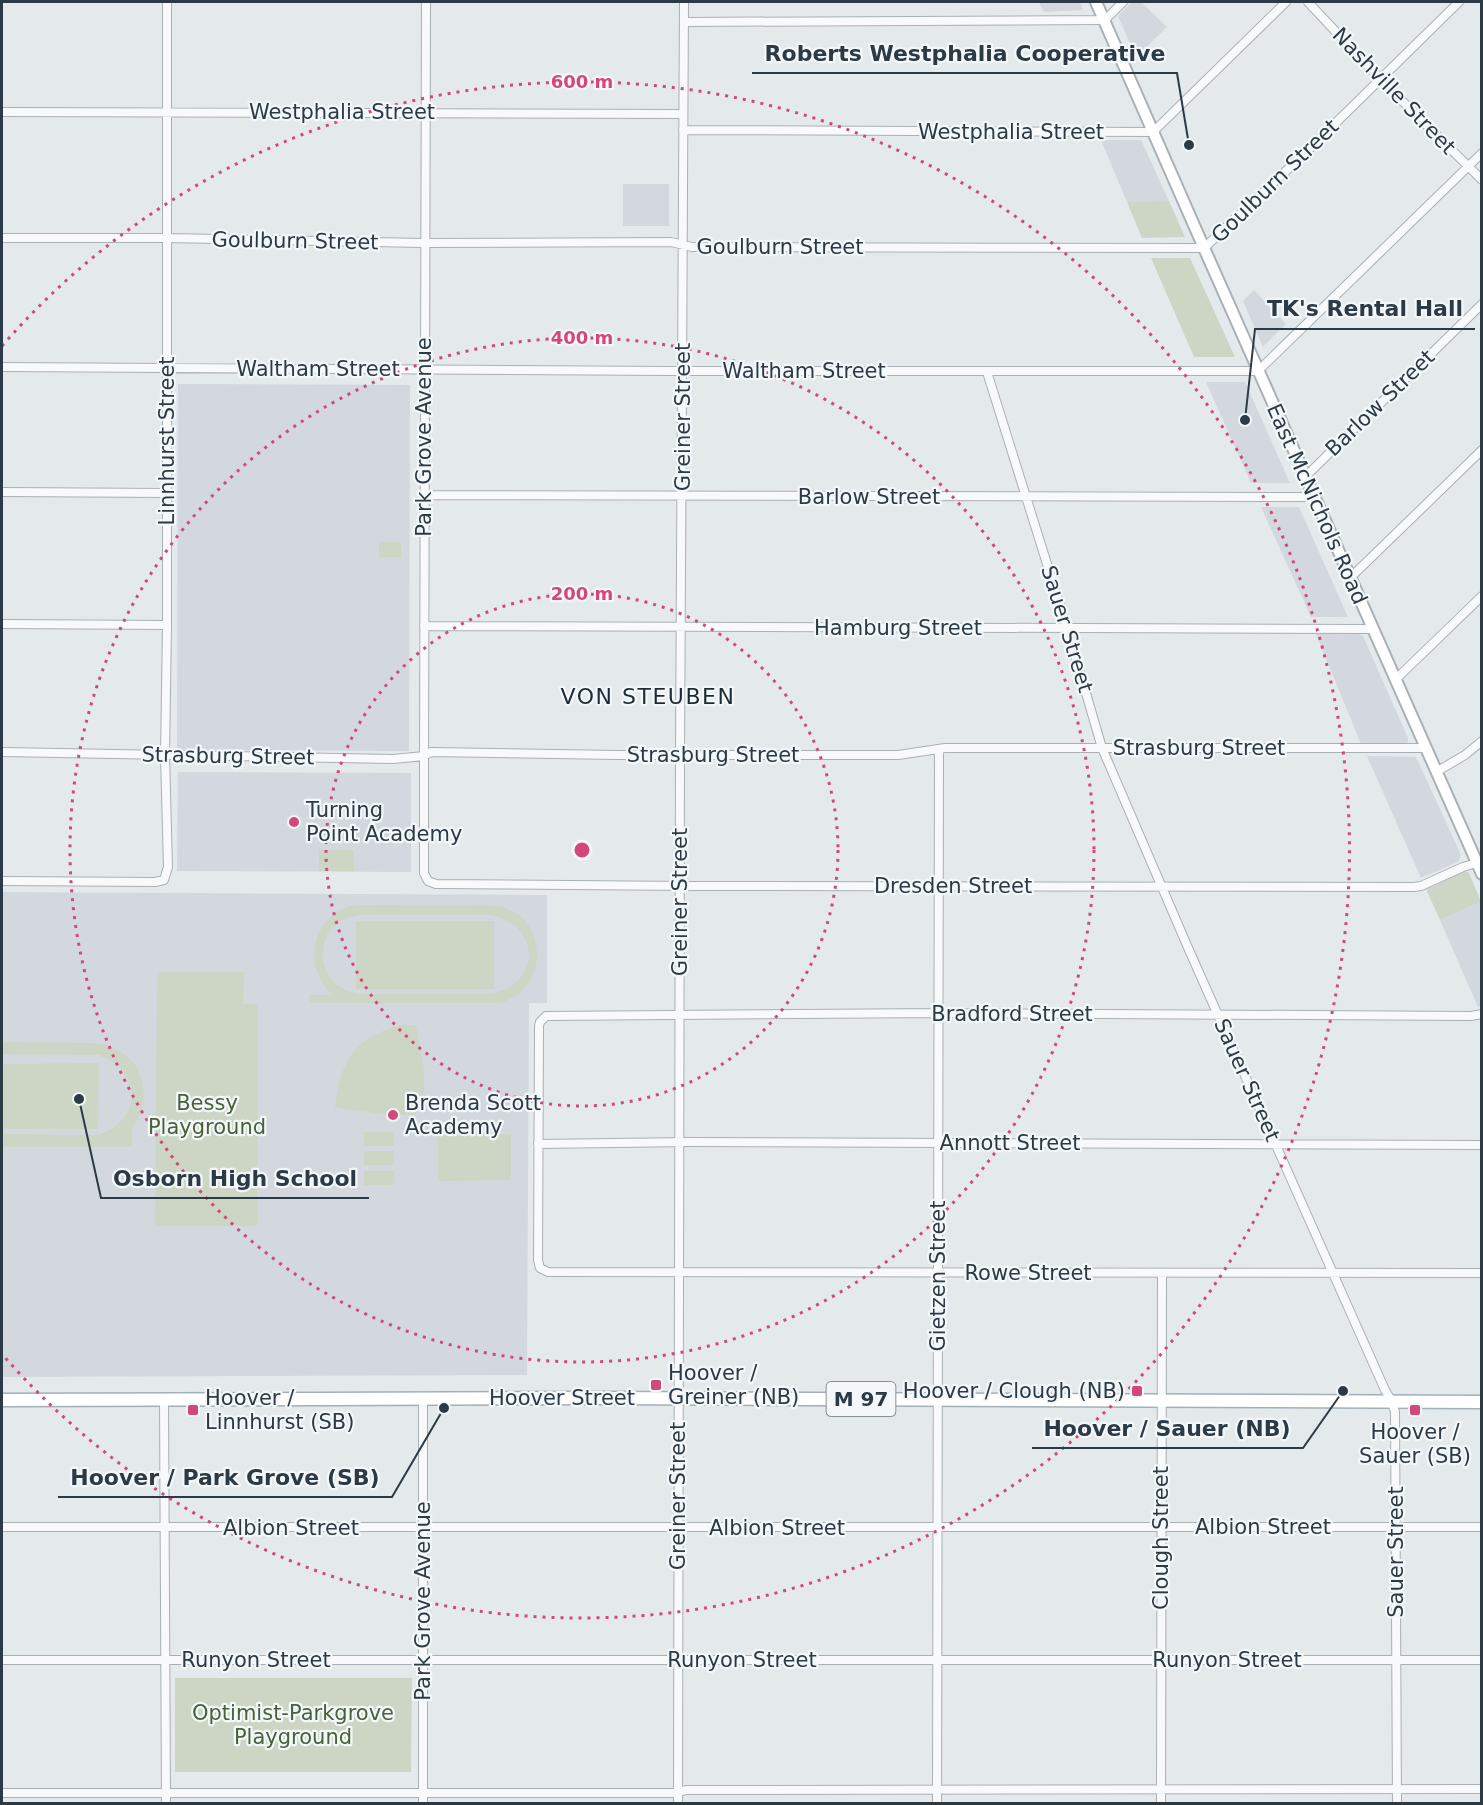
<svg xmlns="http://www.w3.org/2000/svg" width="1483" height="1805" viewBox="0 0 1483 1805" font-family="'DejaVu Sans',sans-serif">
	<rect width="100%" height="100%" fill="#e4e9ec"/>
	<path fill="#d2d8de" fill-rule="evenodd" d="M 1039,2 L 1080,2 L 1083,10 L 1044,12 Z
		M 1132,2 L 1141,2 L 1167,27 L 1136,57 L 1118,16 Z
		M 1101,140 L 1141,140 L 1169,201 L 1127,202 Z
		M 623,184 L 669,184 L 669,226 L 623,226 Z
		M 1254,290 L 1286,324 L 1263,347 L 1243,301 Z
		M 1206,382 L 1245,382 L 1290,483 L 1251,483 Z
		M 178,384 L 410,385 L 409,751 L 177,750 Z
		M 1261,507 L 1299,507 L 1348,617 L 1311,617 Z
		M 1316,634 L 1359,634 L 1363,636 L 1408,738 L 1408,742 L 1403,745 L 1361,744 Z
		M 1367,756 L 1416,757 L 1461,855 L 1458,862 L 1421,878 Z
		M 178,772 L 411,773 L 411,872 L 177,871 Z
		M 2,892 L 547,895 L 547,1003 L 529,1003 L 527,1375 L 2,1377 ZM 243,972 L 243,1004 L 157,973 Z
		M 1481,902 L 1482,1006 L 1478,1007 L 1440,920 Z"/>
	<path fill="#cdd6c5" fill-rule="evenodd" d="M 1169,201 L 1185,237 L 1142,238 L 1127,202 Z
		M 1151,258 L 1190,258 L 1235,357 L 1194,357 Z
		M 379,542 L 401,542 L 401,557 L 379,557 Z
		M 319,850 L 354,850 L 354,871 L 319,871 Z
		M 1465,871 L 1469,873 L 1481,902 L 1440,920 L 1426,889 Z
		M 366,905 L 491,906 C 495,906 500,906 505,908 C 537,917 546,960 527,985 C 521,994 511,999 501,1003 L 309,1003 L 309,995 L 333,995 C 303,970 310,921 347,907 C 353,905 360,905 366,905 ZM 362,915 L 491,915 C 543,926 541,987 488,994 L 360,994 C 355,993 350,992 346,990 C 320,979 315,943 336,924 C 344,918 353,916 362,915 Z
		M 356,921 L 494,921 L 494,989 L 356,989 Z
		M 157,972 L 244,972 L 243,1004 L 258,1004 L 257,1226 L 155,1226 Z
		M 400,1025 L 416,1025 L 424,1071 L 424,1104 L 414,1115 L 381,1114 L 335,1107 C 341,1060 353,1039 400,1025 Z
		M 2,1042 L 91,1043 L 108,1045 L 123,1053 L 135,1064 L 142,1080 L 144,1096 L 141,1113 L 132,1129 L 132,1147 L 2,1147 L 2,1134 L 99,1135 C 143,1118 143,1071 99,1055 L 2,1054 Z
		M 99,1063 L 98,1129 L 2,1129 L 2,1064 Z
		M 364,1132 L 394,1132 L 394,1146 L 364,1146 Z
		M 438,1134 L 511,1134 L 511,1180 L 438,1181 Z
		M 364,1151 L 394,1151 L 394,1165 L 364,1165 Z
		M 364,1171 L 395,1171 L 394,1185 L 364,1185 Z
		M 175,1678 L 412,1678 L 411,1772 L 175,1772 Z"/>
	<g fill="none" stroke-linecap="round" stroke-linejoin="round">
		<defs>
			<path id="street" d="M 426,2 L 424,756 L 424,873 L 428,881 L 436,884 L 691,886 L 1414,887 L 1421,886 L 1463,867 L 1480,862
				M 1308,2 L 1380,79 L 1482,180
				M 684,22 L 1105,20 L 1123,2
				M 2,112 L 683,114
				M 683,130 L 1153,132 L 1286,2
				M 2,238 L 167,238 L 424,243 L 671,242 L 692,247 L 1204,248 L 1304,154 L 1459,2
				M 2,367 L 671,371 L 1258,371 L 1482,153
				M 987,372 L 1067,628 L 1102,748 L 1189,950 L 1385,1390 L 1392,1402 L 1395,1412 L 1397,1804
				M 1305,477 L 1482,304
				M 2,492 L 168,493
				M 424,495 L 1314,497
				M 1350,578 L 1482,450
				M 2,624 L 167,625
				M 424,626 L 1372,629
				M 1395,680 L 1482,596
				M 2,752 L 393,759 L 424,756 L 431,752 L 617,755 L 898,755 L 945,748 L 1425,748
				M 1436,772 L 1465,755 L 1482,741
				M 2,881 L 155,882 L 164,880 L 168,867 L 165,755 L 167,625 L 167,2
				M 1482,1014 L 1471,1016 L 940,1013 L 546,1016 L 540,1022 L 539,1026 L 538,1260 L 540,1268 L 548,1272 L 1482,1273
				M 538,1144 L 690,1142 L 1482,1145
				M 164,1400 L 166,1804
				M 2,1527 L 1482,1527
				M 2,1660 L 1482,1660
				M 2,1793 L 669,1793 L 687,1790 L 1482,1789
				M 423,1804 L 423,1399
				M 678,1804 L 680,755 L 684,2
				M 937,1804 L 939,749
				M 1161,1804 L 1162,1273"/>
			<path id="secondary" d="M 1096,2 L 1204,248 L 1482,874"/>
			<path id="primary" d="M 2,1400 L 602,1398 L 1482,1402"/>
		</defs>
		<use href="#street" stroke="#a9b1b7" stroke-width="10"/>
		<use href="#secondary" stroke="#a9b1b7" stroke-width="14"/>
		<use href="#primary" stroke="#a3b0b8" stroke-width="15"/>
		<use href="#street" stroke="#f7f9fa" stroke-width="8"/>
		<use href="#secondary" stroke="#fff" stroke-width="10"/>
		<use href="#primary" stroke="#fff" stroke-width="12"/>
	</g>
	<g fill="none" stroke="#d2487a" stroke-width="3" stroke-dasharray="3 6">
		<circle cx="582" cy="850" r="256"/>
		<circle cx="582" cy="850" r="512"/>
		<path d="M2 346A768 768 0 1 1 2 1354"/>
	</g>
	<g fill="#d2487a" stroke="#f4f7f9" stroke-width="2">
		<circle cx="294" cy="822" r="6"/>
		<circle cx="393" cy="1115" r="6"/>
		<rect x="650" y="1379" width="12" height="12" rx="3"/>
		<rect x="1131" y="1385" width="12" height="12" rx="3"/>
		<rect x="187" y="1404" width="12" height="12" rx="3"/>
		<rect x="1409" y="1404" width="12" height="12" rx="3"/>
	</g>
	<g text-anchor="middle" stroke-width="4.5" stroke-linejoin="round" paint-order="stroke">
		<rect fill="#f4f7f9" stroke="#67737b" stroke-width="1.5" x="826.5" y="1382" width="69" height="34" rx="4.5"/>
		<g font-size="20" font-weight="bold" fill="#2b3a45">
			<text x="861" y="1406">M 97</text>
		</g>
		<g font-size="21" fill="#2b3a45" stroke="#f4f7f9">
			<text transform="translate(1394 91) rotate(46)" y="7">Nashville Street</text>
			<text x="342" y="119">Westphalia Street</text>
			<text x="1011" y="139">Westphalia Street</text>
			<text transform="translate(1275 181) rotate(-44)" y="7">Goulburn Street</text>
			<text transform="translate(295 241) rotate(1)" y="7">Goulburn Street</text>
			<text x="780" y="254">Goulburn Street</text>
			<text x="318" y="376">Waltham Street</text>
			<text x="804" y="378">Waltham Street</text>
			<text transform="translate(1380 403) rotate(-44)" y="7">Barlow Street</text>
			<text transform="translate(683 417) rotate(-90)" y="7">Greiner Street</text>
			<text transform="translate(424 437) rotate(-90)" y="7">Park Grove Avenue</text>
			<text transform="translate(167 441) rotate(-90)" y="7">Linnhurst Street</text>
			<text x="869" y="504">Barlow Street</text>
			<text transform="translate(1317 504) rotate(66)" y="7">East McNichols Road</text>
			<text x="898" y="635">Hamburg Street</text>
			<text transform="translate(1067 629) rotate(73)" y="7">Sauer Street</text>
			<text x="1199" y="755">Strasburg Street</text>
			<text x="713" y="762">Strasburg Street</text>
			<text transform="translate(228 756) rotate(1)" y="7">Strasburg Street</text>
			<text x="953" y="893">Dresden Street</text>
			<text transform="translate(680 902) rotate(-90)" y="7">Greiner Street</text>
			<text x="1012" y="1021">Bradford Street</text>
			<text transform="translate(1247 1080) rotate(66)" y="7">Sauer Street</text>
			<text x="1010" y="1150">Annott Street</text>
			<text x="1028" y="1280">Rowe Street</text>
			<text transform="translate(938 1276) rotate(-90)" y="7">Gietzen Street</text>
			<text x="562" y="1405">Hoover Street</text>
			<text transform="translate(678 1496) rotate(-90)" y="7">Greiner Street</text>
			<text x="1263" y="1534">Albion Street</text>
			<text x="291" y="1535">Albion Street</text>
			<text x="777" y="1535">Albion Street</text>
			<text transform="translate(1161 1538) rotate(-90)" y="7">Clough Street</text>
			<text transform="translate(1396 1552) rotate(-90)" y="7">Sauer Street</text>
			<text transform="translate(423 1601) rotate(-90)" y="7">Park Grove Avenue</text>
			<text x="256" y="1667">Runyon Street</text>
			<text x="742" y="1667">Runyon Street</text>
			<text x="1227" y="1667">Runyon Street</text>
		</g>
		<g font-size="21" fill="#2b3a45" stroke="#f4f7f9" text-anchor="start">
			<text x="306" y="817">Turning<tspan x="306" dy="24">Point Academy</tspan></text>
			<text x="405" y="1110">Brenda Scott<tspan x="405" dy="24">Academy</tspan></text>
			<text x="668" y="1380">Hoover /<tspan x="668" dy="24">Greiner (NB)</tspan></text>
			<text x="1125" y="1398" text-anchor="end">Hoover / Clough (NB)</text>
			<text x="205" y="1405">Hoover /<tspan x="205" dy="24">Linnhurst (SB)</tspan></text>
			<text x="1415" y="1439" text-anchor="middle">Hoover /<tspan x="1415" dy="24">Sauer (SB)</tspan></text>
		</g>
		<g font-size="21" fill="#486138" stroke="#f4f7f9">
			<text x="207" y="1110">Bessy<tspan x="207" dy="24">Playground</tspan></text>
			<text x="293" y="1720">Optimist-Parkgrove<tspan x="293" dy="24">Playground</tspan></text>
		</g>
		<g font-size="22" letter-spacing="1.5" fill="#1d2b36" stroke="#f4f7f9">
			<text x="648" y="704">VON STEUBEN</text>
		</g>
	</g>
	<circle cx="582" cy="850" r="9" fill="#d2487a" stroke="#f4f7f9" stroke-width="3"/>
	<g font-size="18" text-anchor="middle" font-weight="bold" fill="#d2487a" stroke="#f4f7f9" stroke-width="4.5" stroke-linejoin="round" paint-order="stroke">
		<text x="582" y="88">600 m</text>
		<text x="582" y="344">400 m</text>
		<text x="582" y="600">200 m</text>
	</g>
	<path fill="none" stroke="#2b3a45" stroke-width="2" d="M1189 145L1177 73H752M1245 420L1255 329H1475M79 1099L101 1198H369M1343 1391L1303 1448H1032M444 1408L392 1497H58"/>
	<g fill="#2b3a45" stroke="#f4f7f9" stroke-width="2">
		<circle cx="1189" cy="145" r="6"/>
		<circle cx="1245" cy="420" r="6"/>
		<circle cx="79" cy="1099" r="6"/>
		<circle cx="1343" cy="1391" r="6"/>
		<circle cx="444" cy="1408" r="6"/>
	</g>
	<g font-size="22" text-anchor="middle" font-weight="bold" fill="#2b3a45" stroke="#f4f7f9" stroke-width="4.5" stroke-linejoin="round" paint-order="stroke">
		<text x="965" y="61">Roberts Westphalia Cooperative</text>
		<text x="1365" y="316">TK's Rental Hall</text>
		<text x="235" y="1186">Osborn High School</text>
		<text x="1167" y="1436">Hoover / Sauer (NB)</text>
		<text x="225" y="1485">Hoover / Park Grove (SB)</text>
	</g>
	<rect width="1483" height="1805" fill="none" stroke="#2b3a45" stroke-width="6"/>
</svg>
